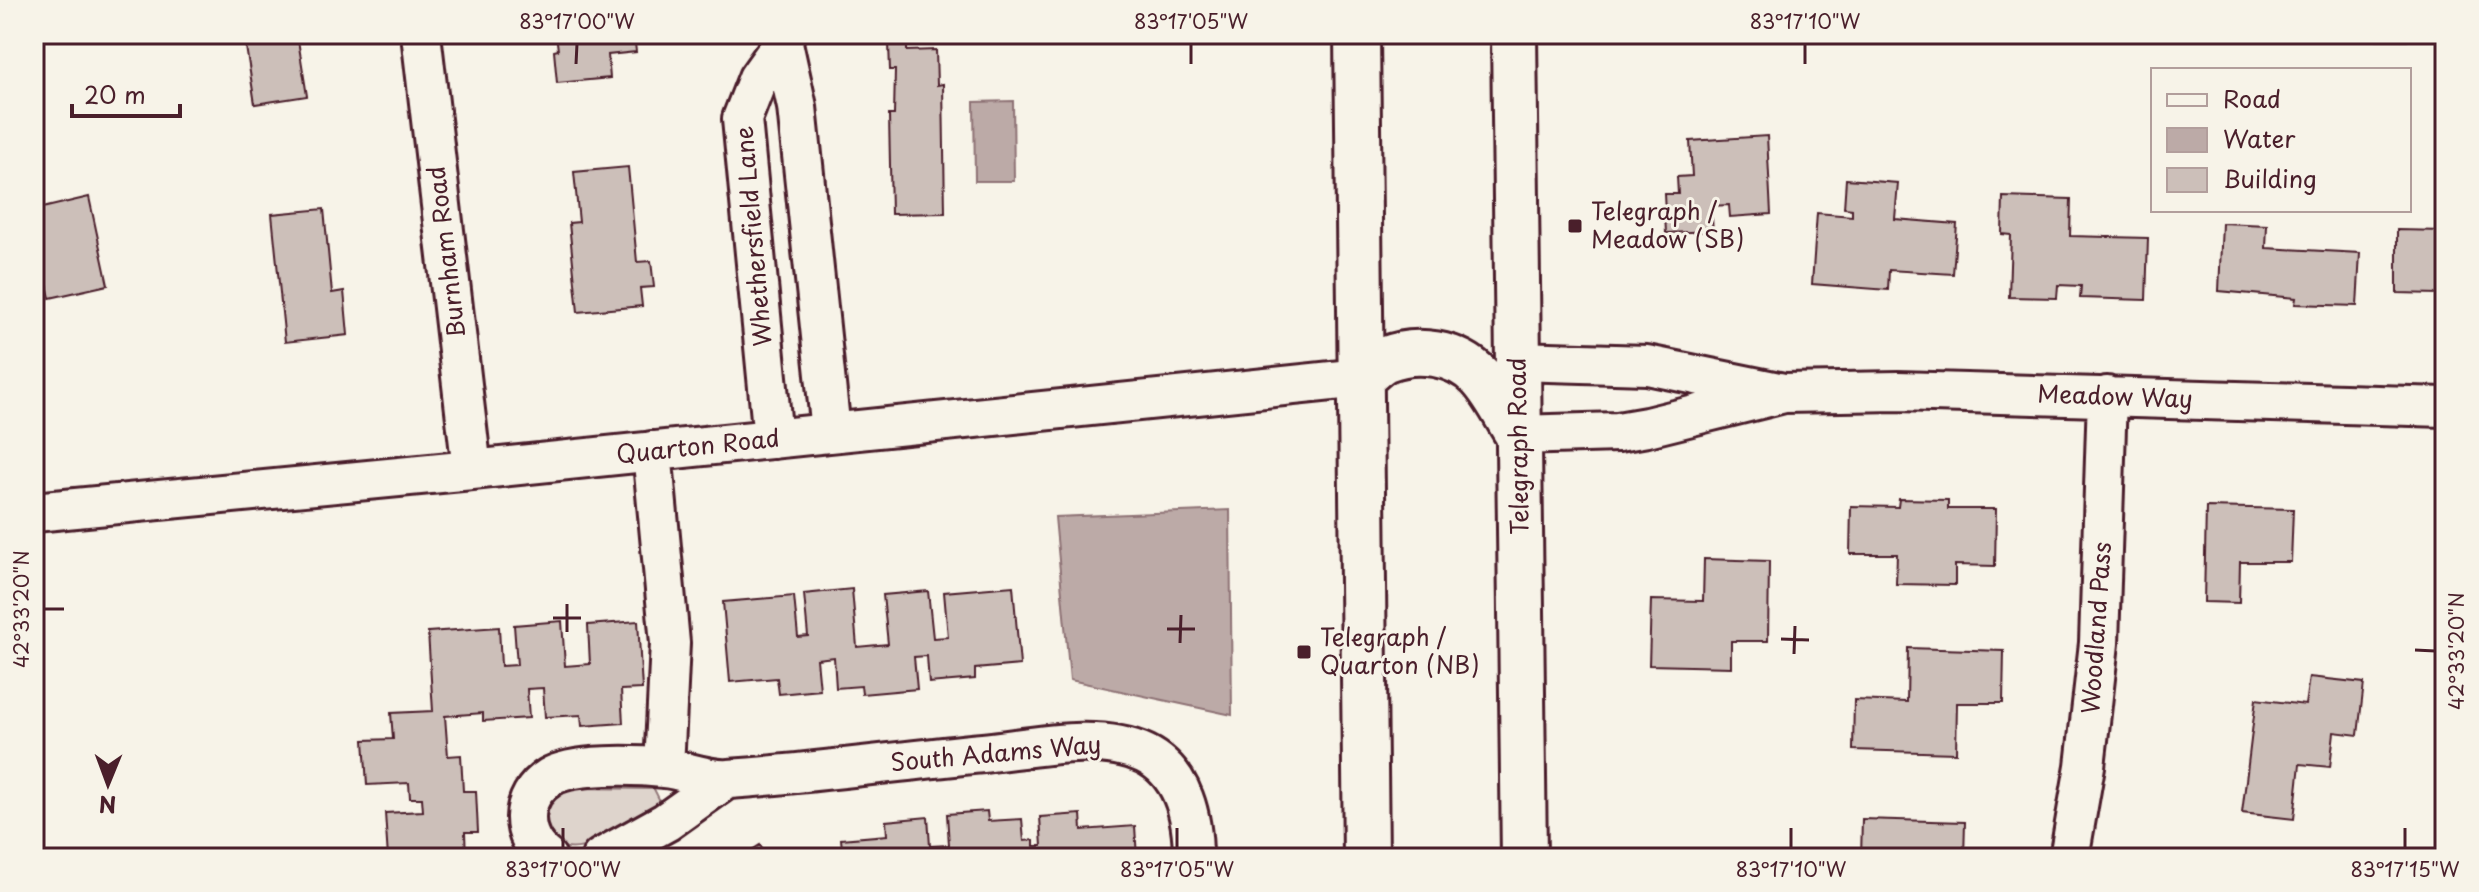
<svg xmlns="http://www.w3.org/2000/svg" width="2479" height="892" viewBox="0 0 2479 892" font-family="'Playpen Sans',sans-serif">
	<rect width="100%" height="100%" fill="#f7f3e8"/>
	<filter id="ink" filterUnits="userSpaceOnUse"><feTurbulence type="fractalNoise" baseFrequency=".0125" numOctaves="2"/><feDisplacementMap in="SourceGraphic" scale="16" xChannelSelector="R" yChannelSelector="G"/><feConvolveMatrix kernelMatrix="1 2 1 2 8 2 1 2 1" color-interpolation-filters="sRGB"/></filter>
	<g filter="url(#ink)">
		<path fill="#ded4cc" stroke="#947a7c" stroke-width="2" d="M 1856,34 L 2445,34 L 2445,40 Z
			M 570,788 L 654,789 L 660,801 L 659,805 C 635,820 571,872 550,836 C 541,821 544,810 552,795 Z"/>
		<path fill="#bcaaa7" stroke="#8e7275" stroke-width="2" d="M 1013,101 L 1014,181 L 975,181 L 974,102 Z
			M 1230,510 L 1232,715 L 1070,680 L 1055,517 Z"/>
		<path fill="#ccbfb9" stroke="#4a1f2b" stroke-width="2" d="M 244,34 L 297,34 L 307,96 L 255,104 Z
			M 556,34 L 634,34 L 636,52 L 608,55 L 610,78 L 557,83 L 554,51 L 558,50 Z
			M 889,44 L 907,44 L 907,51 L 936,50 L 937,85 L 943,84 L 945,213 L 891,214 L 889,115 L 894,115 L 895,70 L 890,70 Z
			M 1767,136 L 1771,214 L 1730,217 L 1729,205 L 1711,206 L 1713,231 L 1666,233 L 1664,194 L 1678,194 L 1677,177 L 1692,176 L 1690,141 Z
			M 628,167 L 637,262 L 651,261 L 654,287 L 640,288 L 642,306 L 578,312 L 569,223 L 579,222 L 574,172 Z
			M 1846,179 L 1898,183 L 1895,219 L 1957,224 L 1953,274 L 1889,270 L 1888,290 L 1812,284 L 1817,213 L 1852,216 L 1852,209 L 1844,208 Z
			M 89,197 L 108,285 L 50,298 L 40,253 L 34,254 L 34,210 Z
			M 2003,197 L 2071,199 L 2070,236 L 2148,238 L 2146,300 L 2080,298 L 2081,286 L 2058,285 L 2057,298 L 2009,297 L 2011,235 L 2002,234 Z
			M 324,209 L 332,293 L 344,291 L 348,335 L 285,342 L 272,214 Z
			M 2222,223 L 2267,225 L 2266,248 L 2360,253 L 2357,306 L 2295,304 L 2296,298 L 2219,291 Z
			M 2397,230 L 2445,231 L 2445,286 L 2440,286 L 2439,294 L 2397,293 Z
			M 1899,499 L 1948,500 L 1948,509 L 1996,509 L 1995,566 L 1955,565 L 1955,585 L 1896,584 L 1897,554 L 1850,554 L 1851,506 L 1898,507 Z
			M 2206,507 L 2293,509 L 2291,562 L 2240,562 L 2239,603 L 2204,602 Z
			M 1704,559 L 1769,561 L 1768,641 L 1731,641 L 1731,667 L 1649,665 L 1651,600 L 1703,601 Z
			M 1013,586 L 1020,665 L 975,669 L 975,679 L 929,683 L 927,656 L 914,657 L 917,689 L 862,694 L 861,686 L 836,688 L 834,657 L 817,659 L 820,690 L 779,694 L 777,678 L 730,682 L 723,602 L 794,596 L 798,637 L 808,636 L 804,594 L 852,589 L 857,647 L 888,644 L 883,595 L 928,591 L 933,638 L 948,637 L 944,592 Z
			M 562,621 L 565,666 L 590,664 L 588,625 L 638,621 L 642,689 L 621,690 L 623,723 L 582,726 L 581,715 L 545,717 L 543,688 L 527,689 L 529,718 L 483,721 L 483,713 L 445,716 L 448,756 L 461,755 L 463,791 L 476,791 L 478,832 L 465,832 L 466,858 L 388,858 L 385,813 L 423,811 L 422,798 L 410,798 L 409,783 L 367,785 L 364,740 L 393,739 L 391,713 L 433,711 L 428,632 L 499,627 L 501,666 L 517,665 L 514,625 Z
			M 1908,648 L 2004,651 L 2003,703 L 1957,703 L 1956,753 L 1853,750 L 1854,700 L 1907,702 Z
			M 2309,677 L 2364,683 L 2358,735 L 2334,732 L 2330,767 L 2300,764 L 2294,819 L 2242,813 L 2256,699 L 2305,705 Z
			M 987,811 L 988,821 L 1022,819 L 1024,841 L 1034,840 L 1034,846 L 1042,846 L 1040,817 L 1081,814 L 1082,830 L 1135,826 L 1137,858 L 1063,858 L 1063,856 L 1051,858 L 843,858 L 841,839 L 887,835 L 886,821 L 928,817 L 930,846 L 949,845 L 947,814 Z
			M 1862,819 L 1965,822 L 1964,858 L 1861,858 Z
			M 760,845 L 767,858 L 739,858 Z"/>
		<g fill="none" stroke-linecap="round" stroke-linejoin="round">
			<defs>
				<path id="minor" d="M 421,34 L 472,470
					M 783,43 L 797,107 L 831,432
					M 1517,361 L 1647,365 L 1784,393 L 1647,427 L 1618,432 L 1518,435
					M 1784,393 L 1898,391 L 2445,407
					M 773,439 L 742,119 L 758,78 L 783,43 L 785,34
					M 652,451 L 670,643 L 664,768
					M 34,512 L 472,470 L 1361,378
					M 547,858 C 519,837 518,797 550,777 C 573,763 636,765 664,768 C 685,770 708,781 729,779 C 814,773 899,761 983,753 C 1031,748 1100,732 1145,754 C 1184,773 1193,819 1193,858
					M 601,858 L 666,822 L 725,780
					M 2069,858 L 2085,766 L 2099,643 L 2107,396"/>
				<path id="highway" d="M 1357,34 L 1366,858
					M 1514,34 L 1524,858
					M 1361,378 C 1369,372 1377,363 1386,359 C 1416,347 1456,352 1480,377 C 1495,393 1506,416 1518,435"/>
			</defs>
			<use href="#minor" stroke="#4a1f2b" stroke-width="44"/>
			<use href="#highway" stroke="#4a1f2b" stroke-width="50"/>
			<use href="#minor" stroke="#f7f3e8" stroke-width="38"/>
			<use href="#highway" stroke="#f7f3e8" stroke-width="44"/>
		</g>
	</g>
	<path fill="none" stroke="#4a1f2b" stroke-width="3" d="M 576,64 L 577,44M 1191,64 L 1191,44M 1805,64 L 1805,44M 44,609 L 64,609M 553,618 L 581,618M 1167,629 L 1195,629M 567,632 L 567,604M 1781,639 L 1809,640M 1180,643 L 1181,615M 2415,650 L 2435,651M 1794,654 L 1795,626M 563,848 L 563,828M 1177,848 L 1177,828M 1791,848 L 1791,828M 2405,848 L 2405,828"/>
	<g fill="#4a1f2b" stroke="#f7f3e8" stroke-width="3">
		<rect x="1567" y="218" width="16" height="16" rx="4"/>
		<rect x="1296" y="644" width="16" height="16" rx="4"/>
	</g>
	<g text-anchor="middle" stroke-width="6" stroke-linejoin="round" paint-order="stroke">
		<g font-size="24" fill="#4a1f2b" stroke="#f7f3e8" text-anchor="start">
			<text x="1591" y="220">Telegraph /<tspan x="1591" dy="28">Meadow (SB)</tspan></text>
			<text x="1320" y="646">Telegraph /<tspan x="1320" dy="28">Quarton (NB)</tspan></text>
		</g>
		<g font-size="24" fill="#4a1f2b" stroke="#f7f3e8">
			<text transform="translate(754 236) rotate(-95)" y="8">Whethersfield Lane</text>
			<text transform="translate(447 252) rotate(-97)" y="8">Burnham Road</text>
			<text transform="translate(2115 397) rotate(2)" y="8">Meadow Way</text>
			<text transform="translate(1519 446) rotate(-91)" y="8">Telegraph Road</text>
			<text transform="translate(698 447) rotate(-6)" y="8">Quarton Road</text>
			<text transform="translate(2097 628) rotate(-86)" y="8">Woodland Pass</text>
			<text transform="translate(996 754) rotate(-5)" y="8">South Adams Way</text>
		</g>
	</g>
	<rect width="2479" height="892" fill="none" stroke="#f7f3e8" stroke-width="88"/>
	<rect x="2151" y="68" width="260" height="144" fill="#f7f3e8" stroke="#b29e9c" stroke-width="2"/>
	<rect x="2167" y="94" width="40" height="12" fill="#f7f3e8" stroke="#b29e9c" stroke-width="2"/>
	<text x="2223" y="108" font-size="24" fill="#4a1f2b">Road</text>
	<rect x="2167" y="128" width="40" height="24" fill="#bcaaa7" stroke="#b29e9c" stroke-width="2"/>
	<text x="2223" y="148" font-size="24" fill="#4a1f2b">Water</text>
	<rect x="2167" y="168" width="40" height="24" fill="#ccbfb9" stroke="#b29e9c" stroke-width="2"/>
	<text x="2223" y="188" font-size="24" fill="#4a1f2b">Building</text>
	<g transform="translate(108 784) rotate(181)" stroke="#f7f3e8" stroke-width="6" paint-order="stroke">
	<path d="M0-6L14 30L0 20L-14 30Z" fill="#4a1f2b"/>
	<text y="-12" font-size="22" font-weight="bold" text-anchor="middle" fill="#4a1f2b">N</text>
	</g>
	<path d="M72 104v12h108v-12" fill="none" stroke="#4a1f2b" stroke-width="4"/>
	<text x="84" y="104" font-size="24" fill="#4a1f2b" stroke="#f7f3e8" stroke-width="6" paint-order="stroke">20 m</text>
	<rect x="44" y="44" width="2391" height="804" fill="none" stroke="#4a1f2b" stroke-width="3"/>
	<g font-size="20" text-anchor="middle" fill="#4a1f2b">
		<text x="577" y="29">83°17'00"W</text>
		<text x="1191" y="29">83°17'05"W</text>
		<text x="1805" y="29">83°17'10"W</text>
		<text transform="translate(22 609) rotate(-90)" y="7">42°33'20"N</text>
		<text transform="translate(2457 651) rotate(-90)" y="7">42°33'20"N</text>
		<text x="563" y="877">83°17'00"W</text>
		<text x="1177" y="877">83°17'05"W</text>
		<text x="1791" y="877">83°17'10"W</text>
		<text x="2405" y="877">83°17'15"W</text>
	</g>
</svg>
